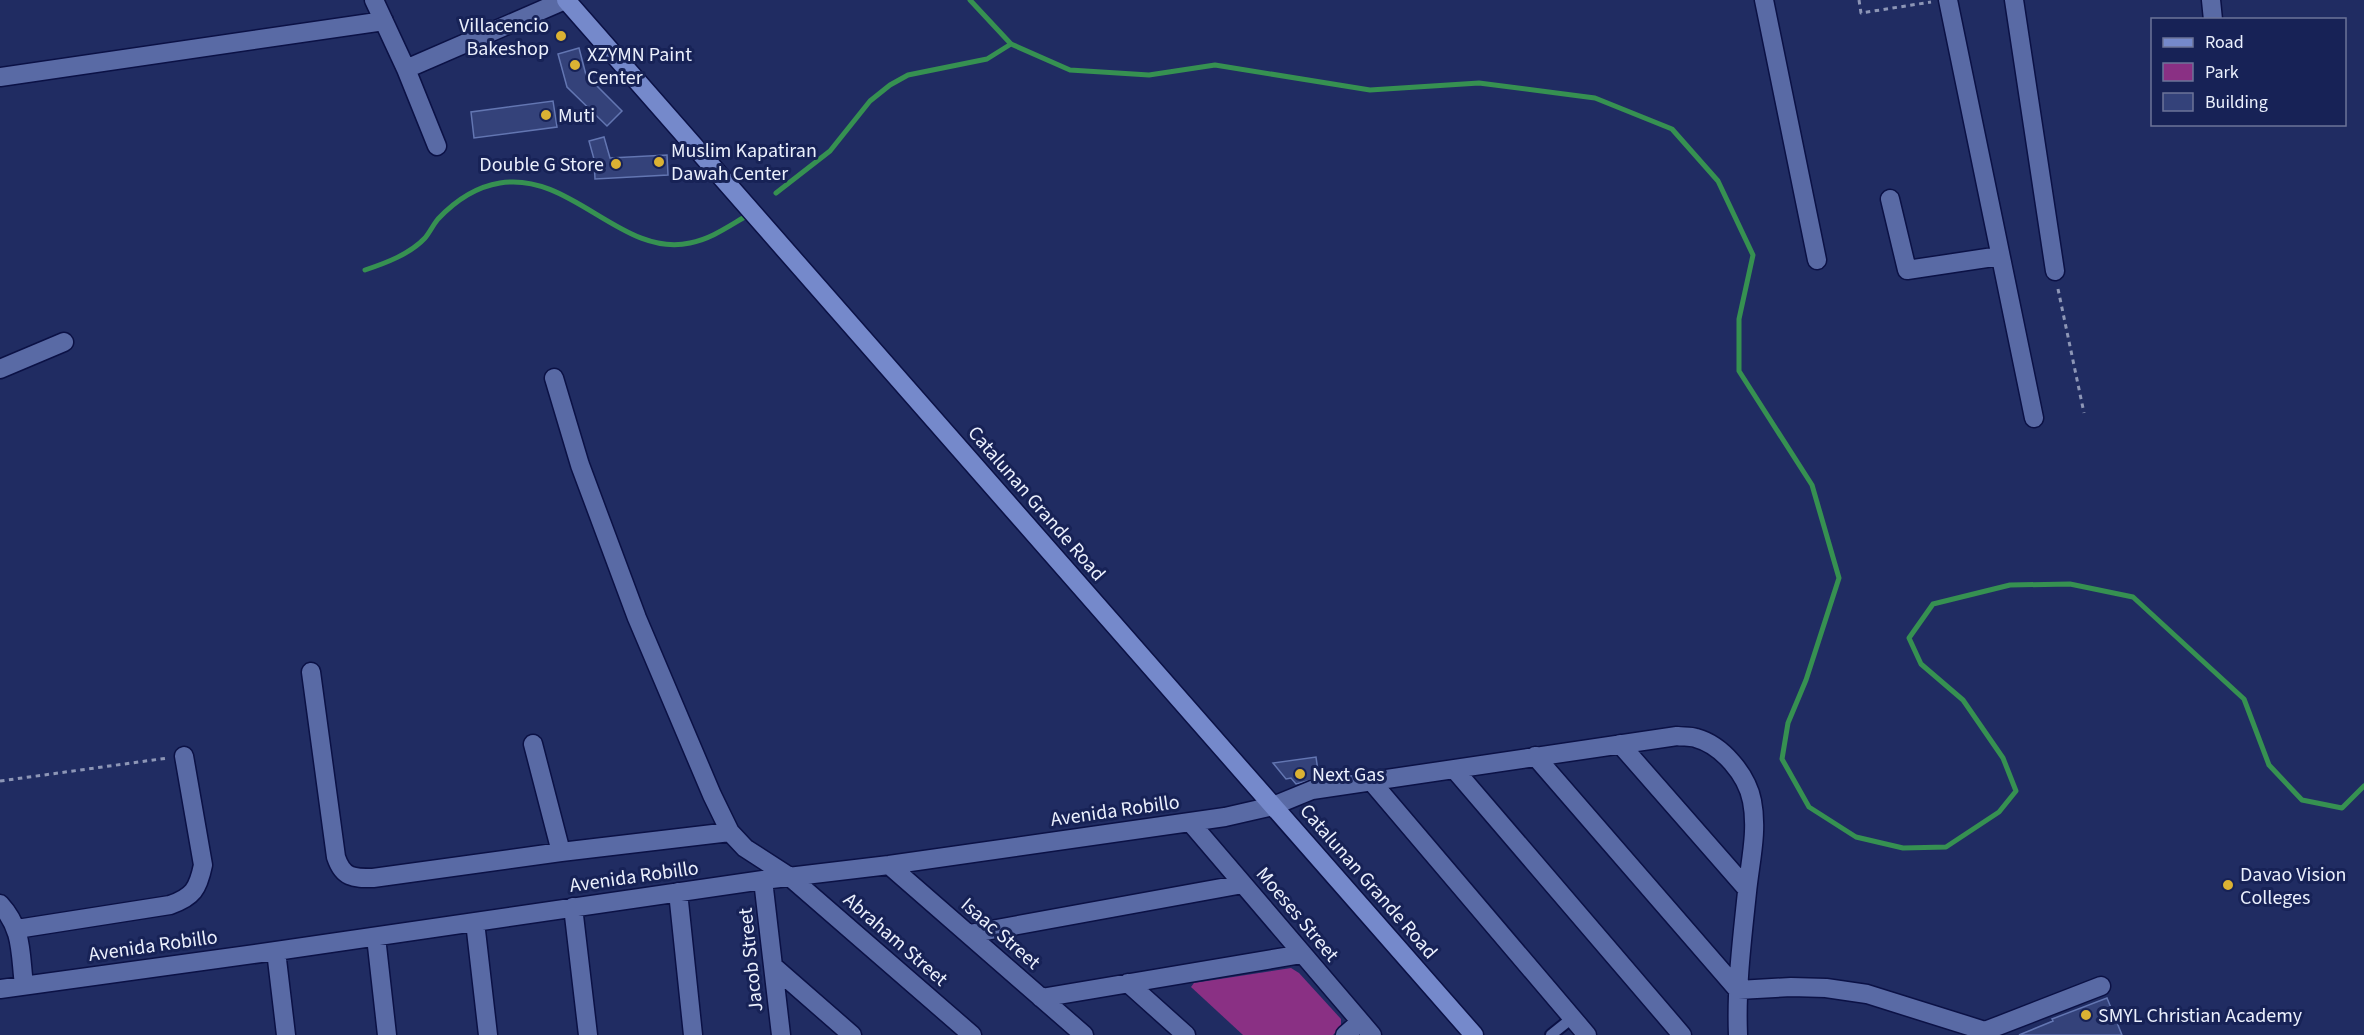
<svg xmlns="http://www.w3.org/2000/svg" width="2364" height="1035" viewBox="0 0 2364 1035" font-family="'Source Sans 3',sans-serif">
	<rect width="100%" height="100%" fill="#202c62"/>
	<path fill="#8a3084" d="M 1291,968 L 1299,973 L 1341,1019 L 1341,1027 L 1333,1035 L 1243,1035 L 1191,987 L 1194,983 Z"/>
	<g fill="none" stroke-linecap="round" stroke-linejoin="round">
		<path stroke="#369151" stroke-width="5" d="M 970,0 L 1011,44 L 1070,70 L 1149,75 L 1215,65 L 1370,90 L 1479,83 L 1595,98 L 1672,129 L 1718,181 L 1753,255 L 1739,319 L 1739,371 L 1812,485 L 1839,578 L 1806,680 L 1788,723 L 1782,759 L 1809,807 L 1856,837 L 1903,848 L 1946,847 L 1999,812 L 2016,791 L 2003,758 L 1963,700 L 1921,664 L 1909,638 L 1933,604 L 2010,585 L 2070,584 L 2133,597 L 2244,699 L 2269,765 L 2302,800 L 2342,808 L 2364,786
			M 776,193 L 830,151 L 870,101 L 890,85 L 908,75 L 987,59 L 1011,44
			M 365,270 C 386,263 410,254 425,238 C 430,232 433,225 438,219 C 455,201 475,187 500,183 C 571,171 622,258 690,243 C 710,239 726,228 743,218"/>
	</g>
	<path fill="#34427a" stroke="#6376b2" stroke-width="1.5" d="M 579,48 L 586,75 L 622,111 L 607,126 L 567,87 L 558,54 Z
		M 553,101 L 557,127 L 474,138 L 471,112 Z
		M 604,137 L 610,158 L 667,155 L 668,175 L 595,179 L 594,159 L 589,141 Z
		M 1316,757 L 1319,778 L 1296,784 L 1291,778 L 1286,779 L 1273,763 Z
		M 2107,998 L 2122,1035 L 2019,1035 L 2053,1021 L 2052,1019 Z"/>
	<g fill="none" stroke-linecap="round" stroke-linejoin="round">
		<defs>
			<path id="service" d="M 1551,1035 L 1572,1018"/>
			<path id="minor" d="M 374,0 L 406,69 L 437,146
				M 1764,0 L 1817,260
				M 1948,0 L 2034,418
				M 2014,0 L 2055,271
				M 2211,0 L 2213,20
				M 406,69 L 565,0
				M 0,77 L 384,21
				M 1890,199 L 1907,270 L 2000,256
				M 0,369 L 64,342
				M 554,378 L 580,465 L 637,618 L 712,795 L 730,832 L 745,848 L 790,877 L 972,1035
				M 311,672 L 336,857 C 343,878 353,878 373,878 L 561,852 L 730,832
				M 533,744 L 561,852
				M 1620,744 L 1747,889
				M 1535,756 L 1738,990 L 1791,987 L 1826,988 L 1867,994 L 1985,1031 L 2101,986
				M 1454,769 L 1682,1035
				M 1371,781 L 1587,1035
				M 1190,822 L 1372,1035
				M 889,865 L 1084,1035
				M 763,880 L 781,1035
				M 678,892 L 693,1035
				M 0,904 C 23,929 20,953 24,985
				M 573,907 L 588,1035
				M 475,922 L 488,1035
				M 17,929 L 170,905 C 193,897 198,889 203,865 L 184,756
				M 969,934 L 1243,884
				M 376,937 L 387,1035
				M 276,951 L 286,1035
				M 773,966 L 852,1035
				M 1128,983 L 1186,1035
				M 0,989 L 276,951 L 763,880 L 889,865 L 1225,817 L 1273,806 L 1312,790 L 1677,736 C 1683,737 1690,736 1696,738 C 1722,745 1747,775 1752,801 C 1758,831 1750,862 1747,892 C 1742,940 1736,987 1738,1035
				M 1041,998 L 1302,954
				M 1345,1035 L 1360,1022"/>
			<path id="primary" d="M 566,0 L 1474,1035"/>
		</defs>
		<use href="#service" stroke="#0b1145" stroke-width="14"/>
		<use href="#minor" stroke="#0b1145" stroke-width="21"/>
		<use href="#primary" stroke="#0b1145" stroke-width="21"/>
		<path stroke="#8d96b6" stroke-width="3" stroke-dasharray="4.5 4.5" stroke-linecap="butt" d="M 1859,0 L 1861,13 L 1931,2
			M 2058,289 L 2084,413
			M 0,781 L 168,758"/>
		<use href="#service" stroke="#596aa5" stroke-width="10"/>
		<use href="#minor" stroke="#596aa5" stroke-width="18"/>
		<use href="#primary" stroke="#7589cb" stroke-width="18"/>
	</g>
	<g fill="#dbb233" stroke="#172256" stroke-width="2">
		<circle cx="561" cy="36" r="6"/>
		<circle cx="575" cy="65" r="6"/>
		<circle cx="546" cy="115" r="6"/>
		<circle cx="659" cy="162" r="6"/>
		<circle cx="616" cy="164" r="6"/>
		<circle cx="1300" cy="774" r="6"/>
		<circle cx="2228" cy="885" r="6"/>
		<circle cx="2086" cy="1015" r="6"/>
	</g>
	<g text-anchor="middle" stroke-width="6" stroke-linejoin="round" paint-order="stroke">
		<g font-size="20" fill="#ebf0fd" stroke="#172256" text-anchor="start">
			<text x="549" y="32" text-anchor="end">Villacencio<tspan x="549" dy="23">Bakeshop</tspan></text>
			<text x="587" y="61">XZYMN Paint<tspan x="587" dy="23">Center</tspan></text>
			<text x="558" y="122">Muti</text>
			<text x="671" y="157">Muslim Kapatiran<tspan x="671" dy="23">Dawah Center</tspan></text>
			<text x="604" y="171" text-anchor="end">Double G Store</text>
			<text x="1312" y="781">Next Gas</text>
			<text x="2240" y="881">Davao Vision<tspan x="2240" dy="23">Colleges</tspan></text>
			<text x="2098" y="1022">SMYL Christian Academy</text>
		</g>
		<g font-size="20" fill="#ebf0fd" stroke="#172256">
			<text transform="translate(1037 503) rotate(49)" y="7">Catalunan Grande Road</text>
			<text transform="translate(1115 810) rotate(-8)" y="7">Avenida Robillo</text>
			<text transform="translate(634 876) rotate(-8)" y="7">Avenida Robillo</text>
			<text transform="translate(1369 881) rotate(49)" y="7">Catalunan Grande Road</text>
			<text transform="translate(1298 914) rotate(50)" y="7">Moeses Street</text>
			<text transform="translate(1001 933) rotate(41)" y="7">Isaac Street</text>
			<text transform="translate(896 939) rotate(41)" y="7">Abraham Street</text>
			<text transform="translate(153 945) rotate(-8)" y="7">Avenida Robillo</text>
			<text transform="translate(750 960) rotate(-96)" y="7">Jacob Street</text>
		</g>
	</g>
	<rect x="2151" y="18" width="195" height="108" fill="#172256" stroke="#6c7499" stroke-width="1.5"/>
	<rect x="2163" y="38" width="30" height="9" fill="#7589cb" stroke="#6c7499" stroke-width="1.5"/>
	<text x="2205" y="48" font-size="18" fill="#ebf0fd">Road</text>
	<rect x="2163" y="63" width="30" height="18" fill="#8a3084" stroke="#6c7499" stroke-width="1.5"/>
	<text x="2205" y="78" font-size="18" fill="#ebf0fd">Park</text>
	<rect x="2163" y="93" width="30" height="18" fill="#34427a" stroke="#6c7499" stroke-width="1.5"/>
	<text x="2205" y="108" font-size="18" fill="#ebf0fd">Building</text>
</svg>
